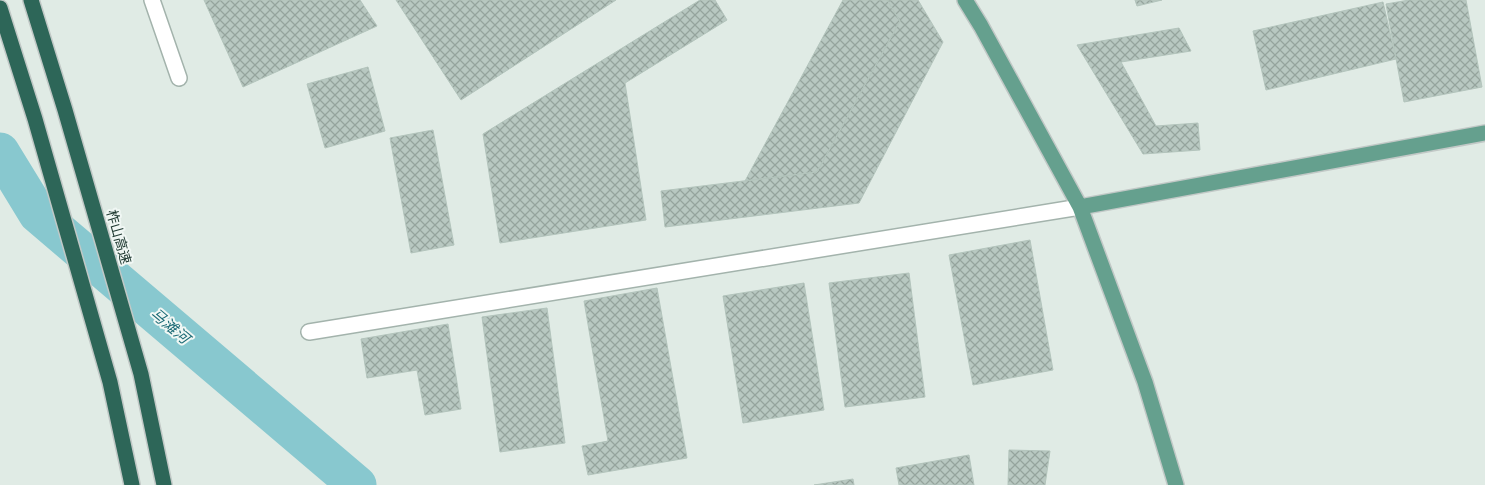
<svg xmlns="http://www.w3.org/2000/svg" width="1485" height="485" viewBox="0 0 1485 485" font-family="'Noto Sans','Noto Sans SC',sans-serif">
	<defs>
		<pattern id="building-cross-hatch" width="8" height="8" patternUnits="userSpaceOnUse" patternTransform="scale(1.25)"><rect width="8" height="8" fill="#b8c8c1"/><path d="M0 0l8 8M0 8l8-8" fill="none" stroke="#95a49d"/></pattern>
	</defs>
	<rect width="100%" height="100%" fill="#e0ebe5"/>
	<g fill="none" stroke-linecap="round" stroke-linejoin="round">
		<path stroke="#88c8cf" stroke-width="39" d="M 0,152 L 38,214 L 357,485"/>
	</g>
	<path fill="url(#building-cross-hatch)" stroke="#b3c4bc" d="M 204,0 L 360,0 L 377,26 L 243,87 Z
		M 396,0 L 616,0 L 461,100 Z
		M 700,0 L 715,0 L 727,20 L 625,83 L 646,220 L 500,243 L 483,134 Z
		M 843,0 L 887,0 L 900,21 L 817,172 L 745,181 Z
		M 887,0 L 918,0 L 943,42 L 859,203 L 665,227 L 661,191 L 817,172 L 900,21 Z
		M 1135,0 L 1162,0 L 1137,6 Z
		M 1409,0 L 1466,0 L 1482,87 L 1404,102 L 1386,4 Z
		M 1383,2 L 1396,59 L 1266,90 L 1253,31 Z
		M 1179,28 L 1191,51 L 1121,62 L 1156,126 L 1198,123 L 1200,150 L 1143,154 L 1077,45 Z
		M 368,67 L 385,131 L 325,148 L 307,84 Z
		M 433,130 L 454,245 L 411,253 L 390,138 Z
		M 1030,240 L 1053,370 L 973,385 L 949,255 Z
		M 909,273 L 925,397 L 845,407 L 829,283 Z
		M 804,283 L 824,410 L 743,423 L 723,296 Z
		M 657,288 L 687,458 L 588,475 L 582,446 L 608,441 L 584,301 Z
		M 547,308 L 565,443 L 500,452 L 482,317 Z
		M 448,324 L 461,409 L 425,415 L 417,370 L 367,378 L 361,339 Z
		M 1009,450 L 1050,451 L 1045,485 L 1008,485 Z
		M 969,455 L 974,485 L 899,485 L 896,468 Z
		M 853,479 L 854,485 L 814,485 Z"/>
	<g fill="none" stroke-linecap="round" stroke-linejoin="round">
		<defs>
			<path id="minor" d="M 152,0 L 179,78
				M 309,332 L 1080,207"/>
			<path id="primary" d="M 965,0 L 981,26 L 1080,207 L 1145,382 L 1176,485
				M 1080,207 L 1485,133"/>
			<path id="motorway" d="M 31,0 L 65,110 L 141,374 L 164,485
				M 0,8 L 35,119 L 110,382 L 132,485"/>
		</defs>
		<use href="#minor" stroke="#a3b3ac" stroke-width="18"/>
		<use href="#primary" stroke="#c1c8c6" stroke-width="18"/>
		<use href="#motorway" stroke="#c1c8c6" stroke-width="18"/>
		<use href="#minor" stroke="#fff" stroke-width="15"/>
		<use href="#primary" stroke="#65a08e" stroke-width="15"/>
		<use href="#motorway" stroke="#2d6658" stroke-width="15"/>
	</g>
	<g text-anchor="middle" stroke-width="4" stroke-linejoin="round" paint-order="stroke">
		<g font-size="14" fill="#213b33" stroke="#f0f7f4">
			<text transform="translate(119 237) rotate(74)" y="5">柞山高速</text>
		</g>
		<g font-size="15" font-style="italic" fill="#1c6b76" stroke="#f0f7f4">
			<text transform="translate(170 326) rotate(40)" y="5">马滩河</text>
		</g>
	</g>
</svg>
